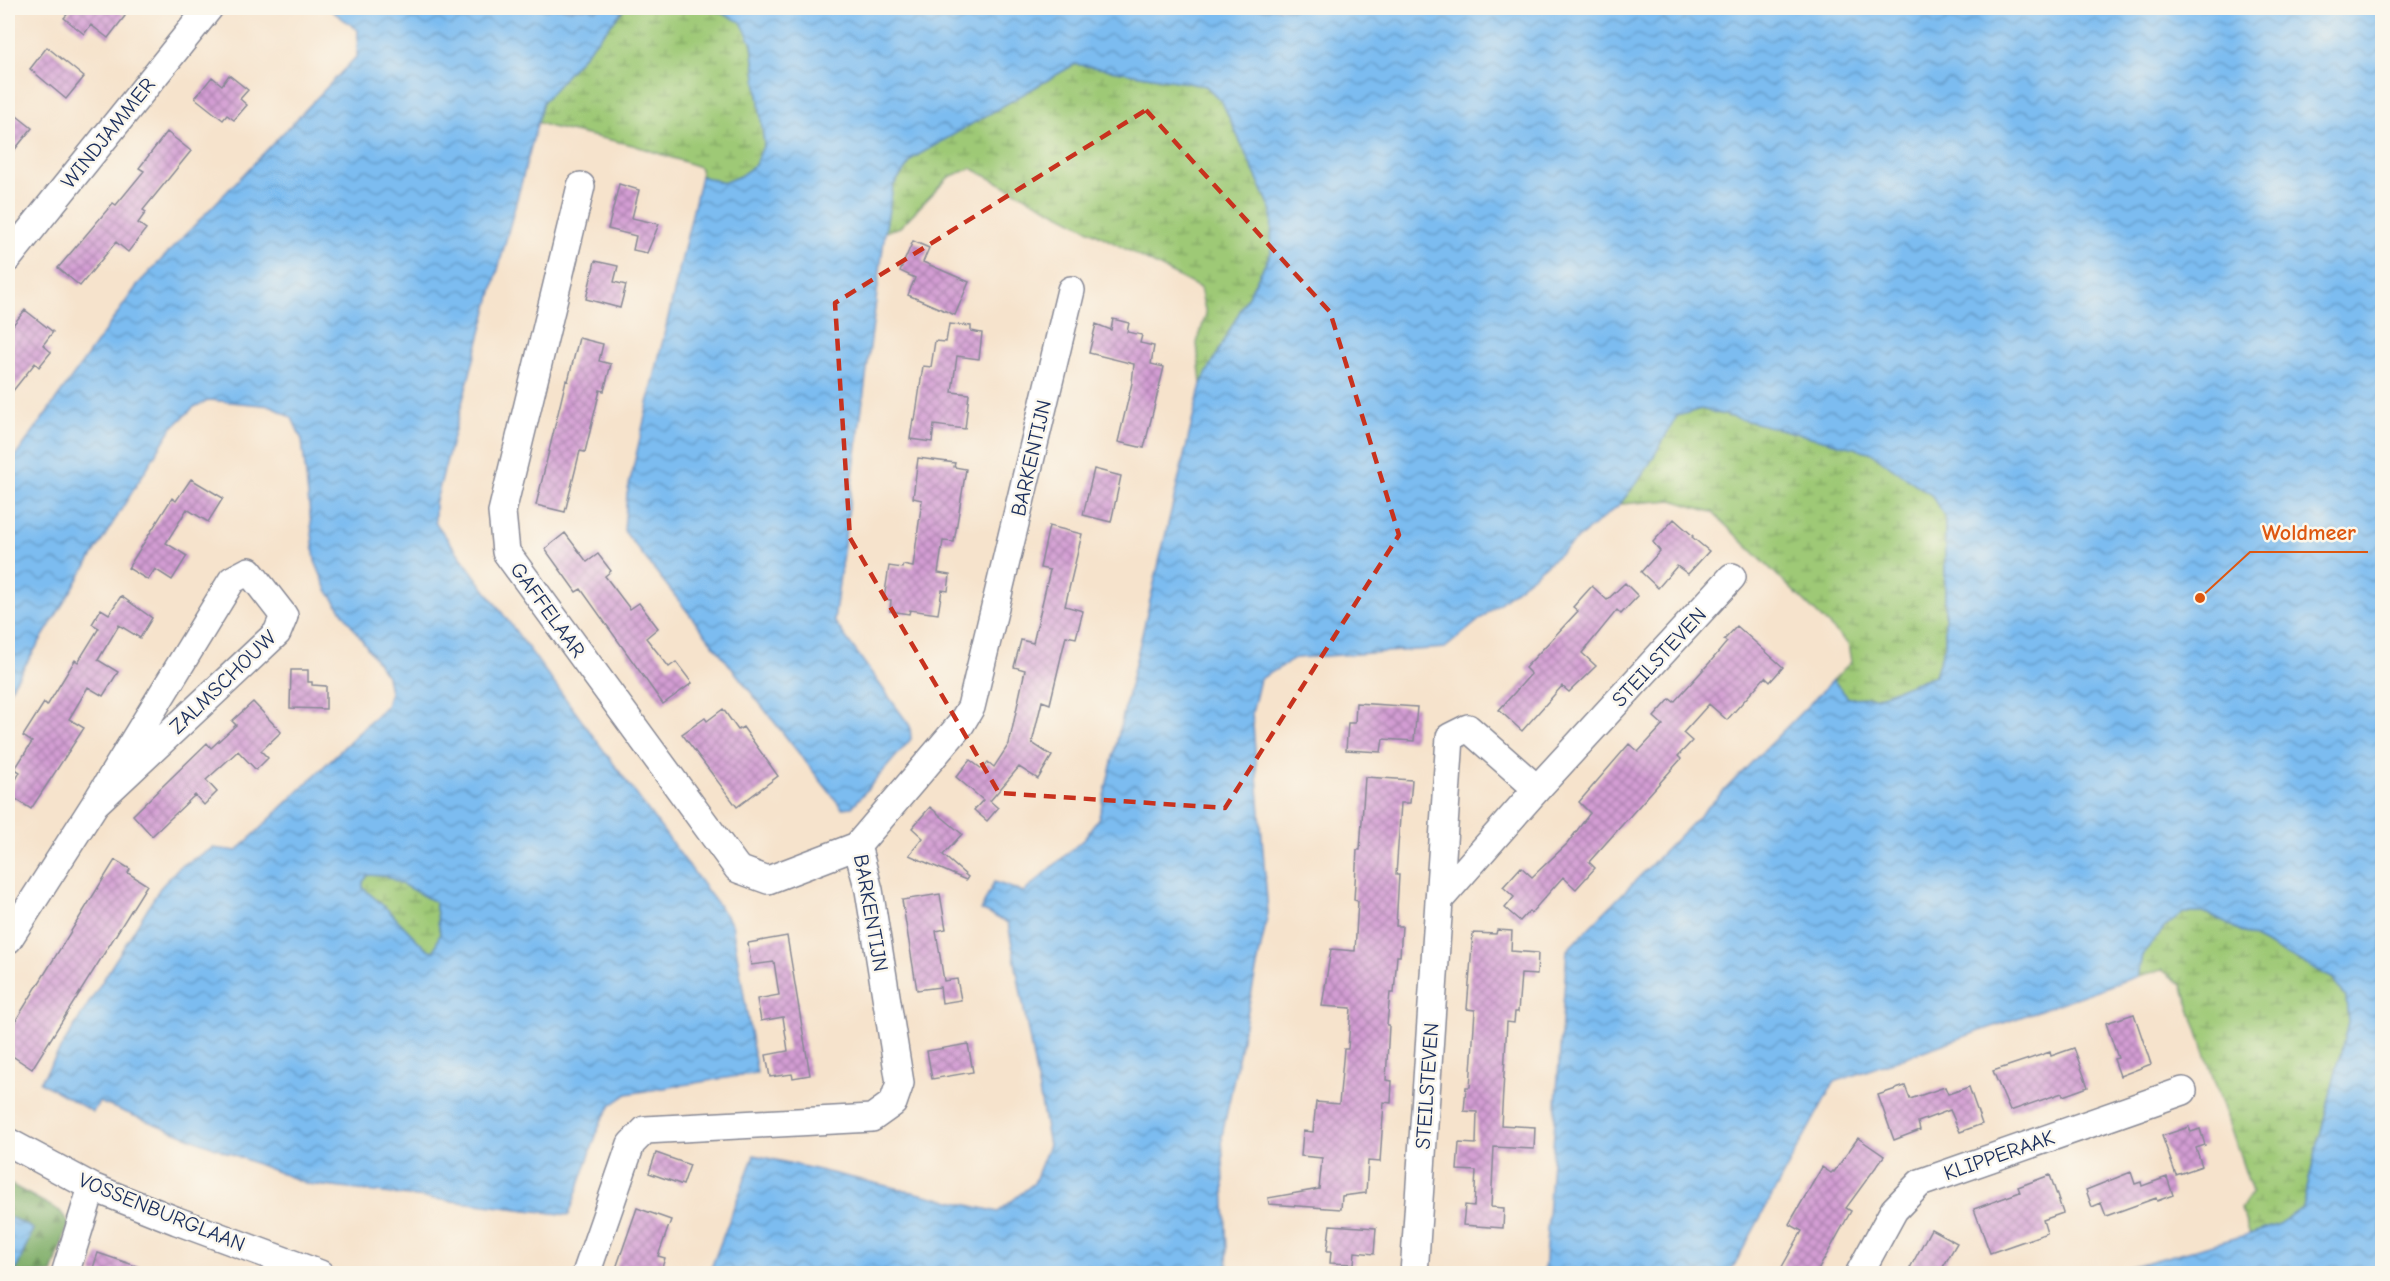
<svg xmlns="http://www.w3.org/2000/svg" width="2390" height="1281" viewBox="0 0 2390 1281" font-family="'Comic Neue',sans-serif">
	<defs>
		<pattern id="forest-firs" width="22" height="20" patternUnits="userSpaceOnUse" patternTransform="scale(1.5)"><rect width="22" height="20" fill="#7ead67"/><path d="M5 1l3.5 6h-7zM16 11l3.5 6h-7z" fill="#668d58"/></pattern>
		<pattern id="wetland-marsh" width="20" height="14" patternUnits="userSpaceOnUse" patternTransform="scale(1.5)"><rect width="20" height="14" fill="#9ec976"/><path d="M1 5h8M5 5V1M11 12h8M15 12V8" fill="none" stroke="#80a464"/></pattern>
		<pattern id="water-waves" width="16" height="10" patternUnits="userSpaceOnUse" patternTransform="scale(1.5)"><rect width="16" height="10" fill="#7bbcf0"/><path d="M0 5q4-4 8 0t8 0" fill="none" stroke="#6499c6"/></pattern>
		<pattern id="building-cross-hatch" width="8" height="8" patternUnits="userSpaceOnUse" patternTransform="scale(1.5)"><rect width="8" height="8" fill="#d39dd3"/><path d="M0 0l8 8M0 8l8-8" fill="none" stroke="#aa80ae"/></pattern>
	</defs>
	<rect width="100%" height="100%" fill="#fbf7ec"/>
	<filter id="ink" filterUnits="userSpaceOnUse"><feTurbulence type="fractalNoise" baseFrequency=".0167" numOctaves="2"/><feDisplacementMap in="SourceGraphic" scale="12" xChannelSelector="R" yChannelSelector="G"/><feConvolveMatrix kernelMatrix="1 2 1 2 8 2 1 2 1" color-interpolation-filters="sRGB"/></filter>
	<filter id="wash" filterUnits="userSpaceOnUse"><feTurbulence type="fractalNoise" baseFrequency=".008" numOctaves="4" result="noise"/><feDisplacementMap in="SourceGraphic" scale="24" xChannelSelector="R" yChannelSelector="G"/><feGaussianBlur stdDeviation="1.35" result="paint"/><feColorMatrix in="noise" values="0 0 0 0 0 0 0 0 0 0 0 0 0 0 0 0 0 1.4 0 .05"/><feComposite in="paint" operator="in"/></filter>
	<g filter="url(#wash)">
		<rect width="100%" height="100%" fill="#f6e3cc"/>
		<path fill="url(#forest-firs)" stroke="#4c6e62" stroke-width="1.5" d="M 8,1183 L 60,1211 L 69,1223 L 52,1273 L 15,1273 L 33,1229 L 8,1216 Z"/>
		<path fill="url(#wetland-marsh)" stroke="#5c7c6a" stroke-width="1.5" d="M 625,8 L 710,8 L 742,22 L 752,44 L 764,144 L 755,165 L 740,176 L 723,183 L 701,176 L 700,167 L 633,145 L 551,127 L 537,122 L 543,102 Z
			M 1075,64 L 1206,86 L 1222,102 L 1272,211 L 1271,253 L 1201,384 L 1197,343 L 1206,314 L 1200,288 L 971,168 L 949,177 L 900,227 L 885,232 L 893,186 L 913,158 Z
			M 1701,409 L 1870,452 L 1931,495 L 1945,517 L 1945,645 L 1935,675 L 1877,697 L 1848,698 L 1833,680 L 1851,662 L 1848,644 L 1712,512 L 1672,500 L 1620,504 L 1646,470 L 1677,415 Z
			M 368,875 L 387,876 L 435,902 L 440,934 L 434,952 L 426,949 L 387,909 L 363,888 L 363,882 Z
			M 2183,913 L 2206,913 L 2332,978 L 2346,997 L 2348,1023 L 2302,1208 L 2277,1225 L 2250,1234 L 2241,1209 L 2252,1192 L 2182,985 L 2162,970 L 2138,976 L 2142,955 L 2164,928 Z"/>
		<path fill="url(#water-waves)" stroke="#4b76a7" stroke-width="1.5" fill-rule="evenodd" d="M 328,8 L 625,8 L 543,102 L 435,504 L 435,522 L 732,924 L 757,1073 L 627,1094 L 611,1105 L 601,1121 L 569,1215 L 308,1184 L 99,1102 L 93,1112 L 40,1082 L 160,888 L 179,867 L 213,848 L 237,851 L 386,706 L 390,692 L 387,676 L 327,590 L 315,561 L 302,440 L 292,418 L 272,406 L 210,400 L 194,407 L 171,429 L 8,693 L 8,467 L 139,283 L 357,56 L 358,30 ZM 368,875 L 387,876 L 435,902 L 440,933 L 434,951 L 426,949 L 387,909 L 363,888 L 363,882 Z
			M 710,8 L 2382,8 L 2382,1273 L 2108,1273 L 2250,1234 L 2277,1225 L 2302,1208 L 2348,1023 L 2346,997 L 2332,978 L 2206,913 L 2183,913 L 2164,928 L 2142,955 L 2138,976 L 1834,1082 L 1730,1273 L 1544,1273 L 1567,950 L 1833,680 L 1848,698 L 1877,697 L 1935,675 L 1945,645 L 1945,517 L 1931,495 L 1870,452 L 1701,409 L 1677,416 L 1646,470 L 1620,504 L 1445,648 L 1296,658 L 1260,679 L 1252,713 L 1268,913 L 1222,1136 L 1228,1273 L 716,1274 L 710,1271 L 754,1155 L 998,1212 L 1034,1183 L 1049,1145 L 1008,923 L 981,910 L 994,882 L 1024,892 L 1085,838 L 1099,817 L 1201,384 L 1271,253 L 1272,211 L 1222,102 L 1206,86 L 1075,64 L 913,158 L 893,186 L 885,232 L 834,621 L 910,726 L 911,739 L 852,807 L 842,808 L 624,531 L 627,494 L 701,176 L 723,183 L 740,176 L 755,165 L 764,144 L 752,44 L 741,22 Z
			M 8,1216 L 33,1229 L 15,1273 L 8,1273 Z"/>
		<g id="blocks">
			<path fill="url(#building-cross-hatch)" d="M 70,8 L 115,8 L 125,16 L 108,38 L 91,25 L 84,34 L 64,18 L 72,9 Z
				M 47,47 L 84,77 L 66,99 L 30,69 Z
				M 229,75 L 248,90 L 240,99 L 247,105 L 234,120 L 227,115 L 223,120 L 195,98 L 212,77 L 222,85 Z
				M 8,109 L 32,128 L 8,158 Z
				M 167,132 L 191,151 L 143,210 L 146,212 L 138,223 L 146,229 L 128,252 L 116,242 L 80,286 L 58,268 L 113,203 L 116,205 L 144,171 L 139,168 Z
				M 619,184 L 639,190 L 632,218 L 659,224 L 647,253 L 633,250 L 636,236 L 608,229 Z
				M 913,241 L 929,248 L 923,262 L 969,282 L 955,315 L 908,295 L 915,278 L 900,271 Z
				M 595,261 L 618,266 L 614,282 L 626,285 L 620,308 L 586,299 Z
				M 25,310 L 53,332 L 43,345 L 51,352 L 39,367 L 35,363 L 8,397 L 8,331 Z
				M 1113,319 L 1129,323 L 1127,332 L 1142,335 L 1140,343 L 1154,346 L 1151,364 L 1164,367 L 1144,448 L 1118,442 L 1132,383 L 1134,364 L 1089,353 L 1096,324 L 1111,330 Z
				M 949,324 L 971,326 L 971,331 L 982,333 L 979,359 L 957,356 L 952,392 L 969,394 L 965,429 L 934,425 L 932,442 L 910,439 L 913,419 L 915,420 L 923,366 L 931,367 L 935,341 L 946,342 Z
				M 579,338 L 603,344 L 599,361 L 611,364 L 604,391 L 600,390 L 585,452 L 580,451 L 565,512 L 536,505 L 566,380 L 568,381 Z
				M 918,458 L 955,463 L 954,467 L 966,469 L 954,542 L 943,541 L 938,573 L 950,575 L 948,591 L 942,590 L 938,614 L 910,610 L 909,614 L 890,611 L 891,600 L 884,599 L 889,566 L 902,568 L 903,565 L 913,567 L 922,500 L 913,498 Z
				M 1094,469 L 1121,476 L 1111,522 L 1083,515 Z
				M 191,479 L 223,498 L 208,522 L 187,509 L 166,543 L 187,556 L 172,580 L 155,569 L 148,580 L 128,568 L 172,498 L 176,501 Z
				M 1674,519 L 1693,536 L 1692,537 L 1709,551 L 1688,574 L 1677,566 L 1658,588 L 1641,572 L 1660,551 L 1653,542 Z
				M 1049,526 L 1082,534 L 1065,606 L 1083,611 L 1076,638 L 1066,636 L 1050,704 L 1042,701 L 1032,743 L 1052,756 L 1038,779 L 1019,767 L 990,801 L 998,808 L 987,821 L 974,810 L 983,800 L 956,777 L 970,760 L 982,769 L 988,762 L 994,767 L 1009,744 L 1025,670 L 1014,667 L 1021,640 L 1033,643 L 1050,570 L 1040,568 Z
				M 565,533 L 587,562 L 598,554 L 611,571 L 605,576 L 630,609 L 639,603 L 658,628 L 646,638 L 669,667 L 676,662 L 692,683 L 663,704 L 581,589 L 576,592 L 545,549 Z
				M 1625,583 L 1638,596 L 1621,614 L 1617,610 L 1582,653 L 1596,666 L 1569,692 L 1562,686 L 1522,731 L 1499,710 L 1531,674 L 1525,668 L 1578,611 L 1573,607 L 1592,586 L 1607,600 Z
				M 121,596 L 152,618 L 140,638 L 119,625 L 98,660 L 118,672 L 103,696 L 88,687 L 69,719 L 84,728 L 31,809 L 8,794 L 20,772 L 15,769 L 32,742 L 23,736 L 44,703 L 47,706 L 75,660 L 78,662 L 99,628 L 92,624 L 101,609 L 109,614 Z
				M 1737,626 L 1783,667 L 1770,682 L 1765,677 L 1727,720 L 1709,704 L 1683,733 L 1692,741 L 1678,756 L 1681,759 L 1589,862 L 1595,868 L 1576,889 L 1563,877 L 1531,913 L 1529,911 L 1520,921 L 1505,908 L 1514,897 L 1503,887 L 1521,867 L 1532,877 L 1567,844 L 1590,813 L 1579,802 L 1629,744 L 1638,752 L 1663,725 L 1654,717 L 1670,699 L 1674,702 L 1711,661 L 1727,642 L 1724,640 Z
				M 291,670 L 308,670 L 308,682 L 312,682 L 312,685 L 326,686 L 326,709 L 290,708 Z
				M 253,702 L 281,732 L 261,751 L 268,758 L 256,770 L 238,751 L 206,780 L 217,792 L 204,805 L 195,795 L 152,836 L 133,815 L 207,743 L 211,748 L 236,725 L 232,721 Z
				M 1356,703 L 1417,707 L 1414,741 L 1383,739 L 1381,752 L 1346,750 L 1348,723 L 1355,723 Z
				M 723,709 L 738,730 L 743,727 L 778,776 L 737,807 L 682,734 L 705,718 L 707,721 Z
				M 1365,777 L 1412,780 L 1410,803 L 1401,803 L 1396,875 L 1399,875 L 1396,926 L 1402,926 L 1400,956 L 1397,956 L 1394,993 L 1390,993 L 1387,1025 L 1389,1025 L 1386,1080 L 1392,1081 L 1391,1103 L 1384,1102 L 1380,1162 L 1368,1161 L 1366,1193 L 1342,1196 L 1341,1209 L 1269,1204 L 1268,1198 L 1319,1189 L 1322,1158 L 1301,1156 L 1303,1131 L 1313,1132 L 1316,1102 L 1339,1104 L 1344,1049 L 1348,1049 L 1351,1008 L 1322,1006 L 1331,949 L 1355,951 L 1358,901 L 1354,900 L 1357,850 L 1360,850 Z
				M 930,807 L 962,834 L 943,855 L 968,877 L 966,880 L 909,855 L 923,838 L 912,828 Z
				M 115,860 L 130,869 L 128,873 L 147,885 L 32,1069 L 8,1053 L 8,1021 L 13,1025 Z
				M 940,894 L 946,929 L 936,931 L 944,981 L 957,979 L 961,1000 L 942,1003 L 940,987 L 917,990 L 902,900 Z
				M 1497,930 L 1512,931 L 1511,951 L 1538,953 L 1537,975 L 1521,974 L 1518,1012 L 1515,1012 L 1514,1023 L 1507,1022 L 1501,1125 L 1535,1127 L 1534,1149 L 1494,1147 L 1491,1207 L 1504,1208 L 1503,1228 L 1463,1225 L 1465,1205 L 1474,1206 L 1476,1171 L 1457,1170 L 1459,1143 L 1476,1144 L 1477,1112 L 1464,1111 L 1466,1087 L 1470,1087 L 1475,1010 L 1467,1009 L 1473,933 L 1496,934 Z
				M 787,936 L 810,1075 L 793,1078 L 792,1074 L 770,1077 L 766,1055 L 788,1051 L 783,1017 L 761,1021 L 757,999 L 779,995 L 774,962 L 751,965 L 748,943 Z
				M 2134,1014 L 2151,1064 L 2120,1076 L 2114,1059 L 2118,1058 L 2106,1023 Z
				M 968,1044 L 973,1072 L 932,1079 L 927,1051 Z
				M 2074,1048 L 2088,1087 L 2063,1096 L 2062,1093 L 2010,1111 L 1993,1071 L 2050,1052 L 2051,1056 Z
				M 1905,1086 L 1910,1099 L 1945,1087 L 1948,1094 L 1969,1087 L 1982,1124 L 1960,1132 L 1950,1110 L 1918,1122 L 1920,1130 L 1894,1140 L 1878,1095 Z
				M 2189,1127 L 2191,1132 L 2200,1129 L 2205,1145 L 2196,1148 L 2202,1166 L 2176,1175 L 2162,1136 Z
				M 1858,1138 L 1884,1156 L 1846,1208 L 1851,1211 L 1816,1274 L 1778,1274 L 1802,1231 L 1789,1224 L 1822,1167 L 1831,1173 L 1833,1171 L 1834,1172 Z
				M 656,1153 L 690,1165 L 683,1185 L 649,1173 Z
				M 2131,1172 L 2135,1184 L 2141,1182 L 2142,1186 L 2167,1177 L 2173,1195 L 2157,1201 L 2156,1198 L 2106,1216 L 2101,1203 L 2092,1207 L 2086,1190 Z
				M 2050,1175 L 2063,1213 L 2043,1220 L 2047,1233 L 1990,1253 L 1974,1209 L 2020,1192 L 2018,1187 Z
				M 637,1208 L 671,1220 L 658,1256 L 665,1258 L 660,1274 L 614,1274 Z
				M 1330,1225 L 1376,1228 L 1374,1254 L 1355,1252 L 1354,1264 L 1330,1263 L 1331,1251 L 1327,1251 Z
				M 1931,1229 L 1957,1243 L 1939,1274 L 1918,1274 L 1910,1268 Z
				M 98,1253 L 151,1271 L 151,1274 L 91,1274 Z"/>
		</g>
	</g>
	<g filter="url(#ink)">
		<use href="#blocks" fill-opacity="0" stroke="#888995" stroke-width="1.5"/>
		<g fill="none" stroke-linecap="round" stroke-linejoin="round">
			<defs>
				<path id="minor" d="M 581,186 L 502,512 L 506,552 L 738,869 L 768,880 L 857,846
					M 8,258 L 209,8
					M 1440,899 L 1537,789 L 1732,577
					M 8,940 L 95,804 L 232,580 L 249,571 L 284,616 L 277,633 L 95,804
					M 8,1142 L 92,1187 L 177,1221 L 320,1274
					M 65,1274 L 92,1187
					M 586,1274 L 631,1144 L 645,1130 L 872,1118 L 893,1103 L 900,1083 L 869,890 L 857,846 L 961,724 L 971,707 L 1071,290
					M 1414,1274 L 1450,737 L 1468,728 L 1537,789
					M 1859,1274 L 1894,1210 L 1920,1183 L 2183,1091"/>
			</defs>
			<use href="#minor" stroke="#888995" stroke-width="30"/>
			<use href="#minor" stroke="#fff" stroke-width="27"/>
		</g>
	</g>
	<path fill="none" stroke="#c8321e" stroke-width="4.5" stroke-dasharray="12 8" stroke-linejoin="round" d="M 1146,110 L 1330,312 L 1399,535 L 1225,808 L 999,793 L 850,538 L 835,303 Z"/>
	<g text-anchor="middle" stroke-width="5" stroke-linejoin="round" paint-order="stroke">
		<g font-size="21" fill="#1b2f5e" stroke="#fbf7ec">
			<text transform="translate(108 133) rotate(-51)" y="7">WINDJAMMER</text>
			<text transform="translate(1031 458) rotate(-77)" y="7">BARKENTIJN</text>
			<text transform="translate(548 610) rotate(54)" y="7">GAFFELAAR</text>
			<text transform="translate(1659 657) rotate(-47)" y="7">STEILSTEVEN</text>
			<text transform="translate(223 682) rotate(-44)" y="7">ZALMSCHOUW</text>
			<text transform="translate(871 913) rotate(80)" y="7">BARKENTIJN</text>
			<text transform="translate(1427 1086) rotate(-86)" y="7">STEILSTEVEN</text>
			<text transform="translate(1999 1155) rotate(-19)" y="7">KLIPPERAAK</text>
			<text transform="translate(162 1212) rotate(22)" y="7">VOSSENBURGLAAN</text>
		</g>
	</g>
	<path fill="none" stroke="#de5710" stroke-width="2" d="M2200 598L2250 552H2368"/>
	<circle fill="#de5710" stroke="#fbf7ec" stroke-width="2" cx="2200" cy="598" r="6"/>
	<g font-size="22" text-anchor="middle" font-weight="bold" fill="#de5710" stroke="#fbf7ec" stroke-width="5" stroke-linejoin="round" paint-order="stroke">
		<text x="2309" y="540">Woldmeer</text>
	</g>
	<rect width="2390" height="1281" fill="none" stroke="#fbf7ec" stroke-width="30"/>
</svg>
